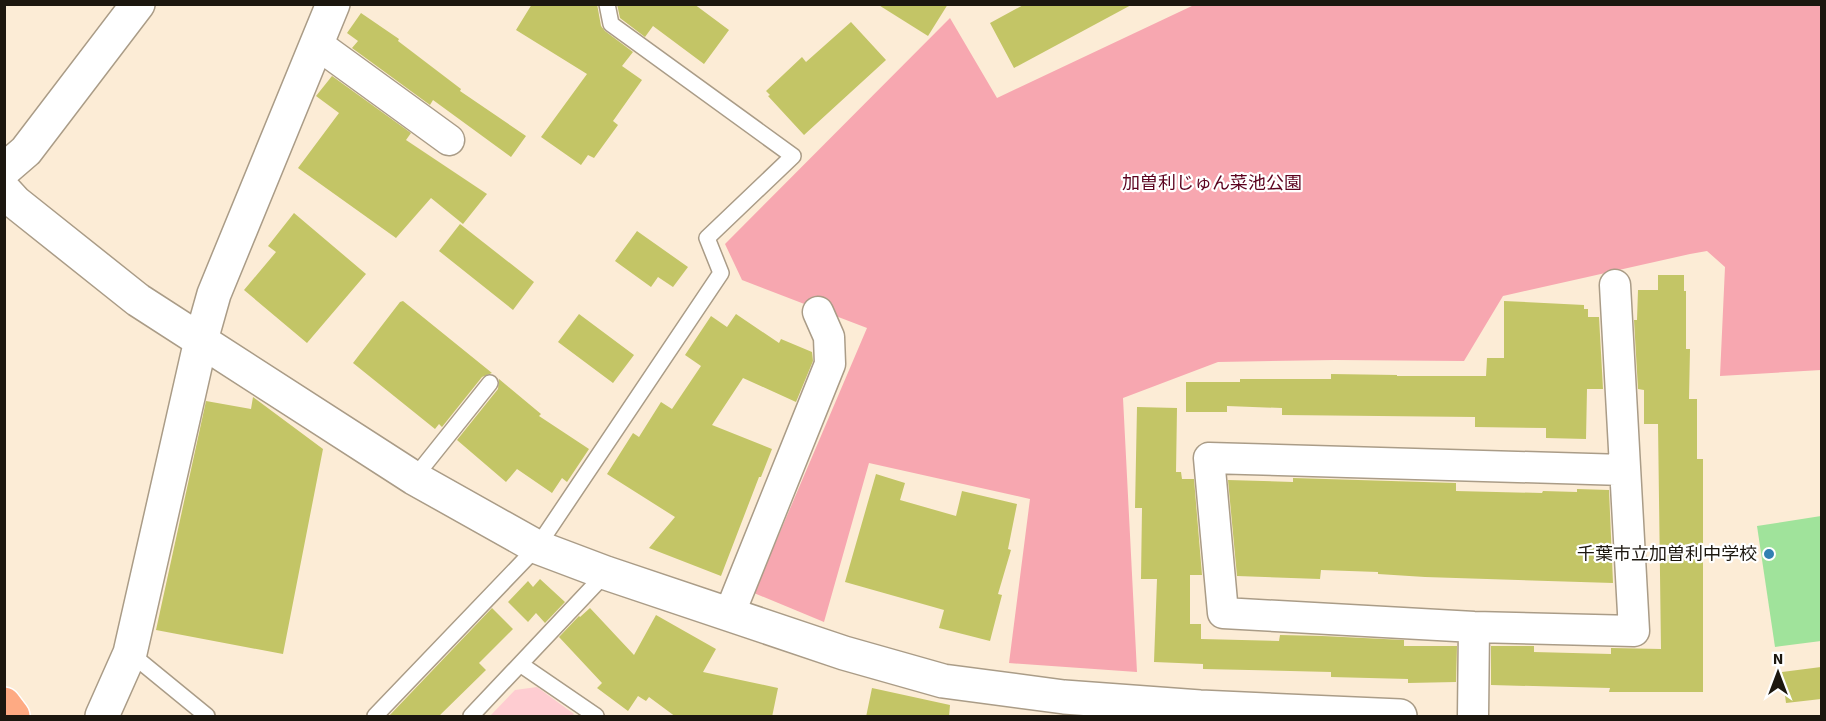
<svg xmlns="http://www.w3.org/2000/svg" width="1826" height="721" viewBox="0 0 1826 721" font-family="'Source Sans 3','Noto Sans JP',sans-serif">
	<rect width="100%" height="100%" fill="#fcecd6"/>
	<path fill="#feccd1" d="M 537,687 L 574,714 L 572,716 L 490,716 L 515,690 Z"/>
	<path fill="#f7a7b0" d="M 1194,5 L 1821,5 L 1821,370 L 1720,376 L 1725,267 L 1707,251 L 1690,254 L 1503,296 L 1464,361 L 1335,360 L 1218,362 L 1123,398 L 1137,672 L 1009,663 L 1030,499 L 869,463 L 824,622 L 754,593 L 867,328 L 742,280 L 725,244 L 950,18 L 997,98 Z"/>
	<path fill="#a0e39b" d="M 1821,516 L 1821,641 L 1775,647 L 1757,526 Z"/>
	<path fill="#c3c566" d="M 532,4 L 597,4 L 601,26 L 605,31 L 633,52 L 622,66 L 642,80 L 613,121 L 618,125 L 594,158 L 588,155 L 581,165 L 541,137 L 587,74 L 516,30 Z
		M 617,4 L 694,4 L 729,30 L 704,64 L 653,26 L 645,37 L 620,18 Z
		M 877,4 L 948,4 L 928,36 Z
		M 1025,4 L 1133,4 L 1014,68 L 990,23 Z
		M 361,13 L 399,39 L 398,41 L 461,89 L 460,91 L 526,136 L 511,157 L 433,100 L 430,105 L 352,48 L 358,41 L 347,33 Z
		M 851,22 L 886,60 L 804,135 L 768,96 L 770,95 L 766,91 L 802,57 L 806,62 Z
		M 332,76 L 411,133 L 406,140 L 487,194 L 463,224 L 431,198 L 396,238 L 298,168 L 339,113 L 316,96 Z
		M 294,213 L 366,274 L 307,343 L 244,290 L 276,252 L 268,246 Z
		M 460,224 L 534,282 L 513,310 L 439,251 Z
		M 637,231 L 688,267 L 673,287 L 658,277 L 651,287 L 615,261 Z
		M 1658,275 L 1684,275 L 1684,291 L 1686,291 L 1686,349 L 1690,349 L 1689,399 L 1697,399 L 1697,459 L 1703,459 L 1703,692 L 1609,692 L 1610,688 L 1491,685 L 1491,646 L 1534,646 L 1534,652 L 1611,654 L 1611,648 L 1661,649 L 1658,424 L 1644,424 L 1644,390 L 1638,389 L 1634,320 L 1637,320 L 1638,290 L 1658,290 Z
		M 403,301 L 492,373 L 482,377 L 442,427 L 439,424 L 435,429 L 353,363 L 400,302 Z
		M 1504,301 L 1584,305 L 1584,309 L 1588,309 L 1588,317 L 1599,317 L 1603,389 L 1587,389 L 1586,439 L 1546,438 L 1546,428 L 1475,427 L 1475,417 L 1282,415 L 1282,408 L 1227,406 L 1227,412 L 1186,412 L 1186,382 L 1240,382 L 1240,379 L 1331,379 L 1331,374 L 1397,375 L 1397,376 L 1486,376 L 1487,358 L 1504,358 Z
		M 579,314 L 634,355 L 613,383 L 558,342 Z
		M 736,314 L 779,343 L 781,339 L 812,352 L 813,361 L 796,402 L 743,378 L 712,425 L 772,449 L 761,477 L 759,477 L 721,576 L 649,548 L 675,517 L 607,474 L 633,433 L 639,437 L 661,402 L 672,409 L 701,366 L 685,355 L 711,316 L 727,327 Z
		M 499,379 L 541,414 L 539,416 L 589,449 L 567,482 L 562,478 L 552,493 L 517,469 L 506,482 L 457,440 L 498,389 Z
		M 253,397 L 323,449 L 283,654 L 156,630 L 206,401 L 251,409 Z
		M 1137,407 L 1177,408 L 1176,472 L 1181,472 L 1182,479 L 1194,479 L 1202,575 L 1190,575 L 1190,624 L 1201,624 L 1201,639 L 1279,641 L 1280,635 L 1322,636 L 1404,640 L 1404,646 L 1457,646 L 1456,682 L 1408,683 L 1408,679 L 1331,677 L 1331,672 L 1203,669 L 1203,664 L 1154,662 L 1157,579 L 1141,579 L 1142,508 L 1135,508 Z
		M 876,474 L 905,483 L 900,500 L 956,516 L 962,491 L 1017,504 L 1008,549 L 1011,550 L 998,594 L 1002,595 L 990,641 L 939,628 L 944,610 L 845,582 Z
		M 1293,478 L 1456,483 L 1456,491 L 1542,493 L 1543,491 L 1577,492 L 1577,489 L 1609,490 L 1613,583 L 1425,577 L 1378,574 L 1378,572 L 1321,570 L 1320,579 L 1237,576 L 1228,480 L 1293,482 Z
		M 540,579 L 565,602 L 545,623 L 536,613 L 528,622 L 508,602 L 528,581 L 533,587 Z
		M 492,608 L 513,629 L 479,663 L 486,670 L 438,717 L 388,717 Z
		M 590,608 L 634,655 L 656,615 L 716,649 L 703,672 L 778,688 L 772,717 L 676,717 L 649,697 L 646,701 L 638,696 L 628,711 L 597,688 L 602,683 L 559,637 L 579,616 L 580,617 Z
		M 1821,667 L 1821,699 L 1786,703 L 1782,672 Z
		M 872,688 L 950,705 L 949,717 L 866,717 Z"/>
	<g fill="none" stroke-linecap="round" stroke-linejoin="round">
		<defs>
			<path id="service" d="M 414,478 L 490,383
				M 130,653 L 207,716
				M 520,664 L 596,716
				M 375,716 L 537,547 L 721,273 L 707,238 L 793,156 L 611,24 L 607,4
				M 471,716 L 606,573"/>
			<path id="minor" d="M 317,44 L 449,140
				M 1615,285 L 1634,631 L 1474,627 L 1223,613 L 1209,458 L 1624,470
				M 729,615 L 830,364 L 829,337 L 818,312
				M 1473,716 L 1474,627"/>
			<path id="tertiary" d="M 4,170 L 26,151 L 138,4
				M 4,190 L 15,202 L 138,300 L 414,478 L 537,547 L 606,573 L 844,653 L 943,681 L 1064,697 L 1200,707 L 1400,716
				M 102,716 L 130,653 L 201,340 L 214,294 L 333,4"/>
			<path id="trunk" d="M 4,704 L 13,716"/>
		</defs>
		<use href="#service" stroke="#aa9c87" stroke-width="18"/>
		<use href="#minor" stroke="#aa9c87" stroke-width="33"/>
		<use href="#tertiary" stroke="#aa9c87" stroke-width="36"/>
		<use href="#trunk" stroke="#fff" stroke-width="36"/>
		<use href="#service" stroke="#fff" stroke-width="15"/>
		<use href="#minor" stroke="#fff" stroke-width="30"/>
		<use href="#tertiary" stroke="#fff" stroke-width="33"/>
		<use href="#trunk" stroke="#feaa83" stroke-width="33"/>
	</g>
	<circle fill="#3280b2" stroke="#fff" stroke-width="2" cx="1769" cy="554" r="6"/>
	<g text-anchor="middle" stroke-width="4.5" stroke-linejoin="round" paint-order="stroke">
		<g font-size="18" fill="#5c031f" stroke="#fff">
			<text x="1212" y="189">加曽利じゅん菜池公園</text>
		</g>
		<g font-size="18" fill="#1c170f" stroke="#fff" text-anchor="end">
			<text x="1757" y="560">千葉市立加曽利中学校</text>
		</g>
	</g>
	<rect width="1826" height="721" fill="none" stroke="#1c170f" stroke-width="12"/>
	<g transform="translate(1778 673)" stroke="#ffffff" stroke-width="4.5" paint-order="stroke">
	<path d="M0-4.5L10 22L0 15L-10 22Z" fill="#1c170f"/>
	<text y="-9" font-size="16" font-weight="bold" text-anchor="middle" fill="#1c170f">N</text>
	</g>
</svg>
